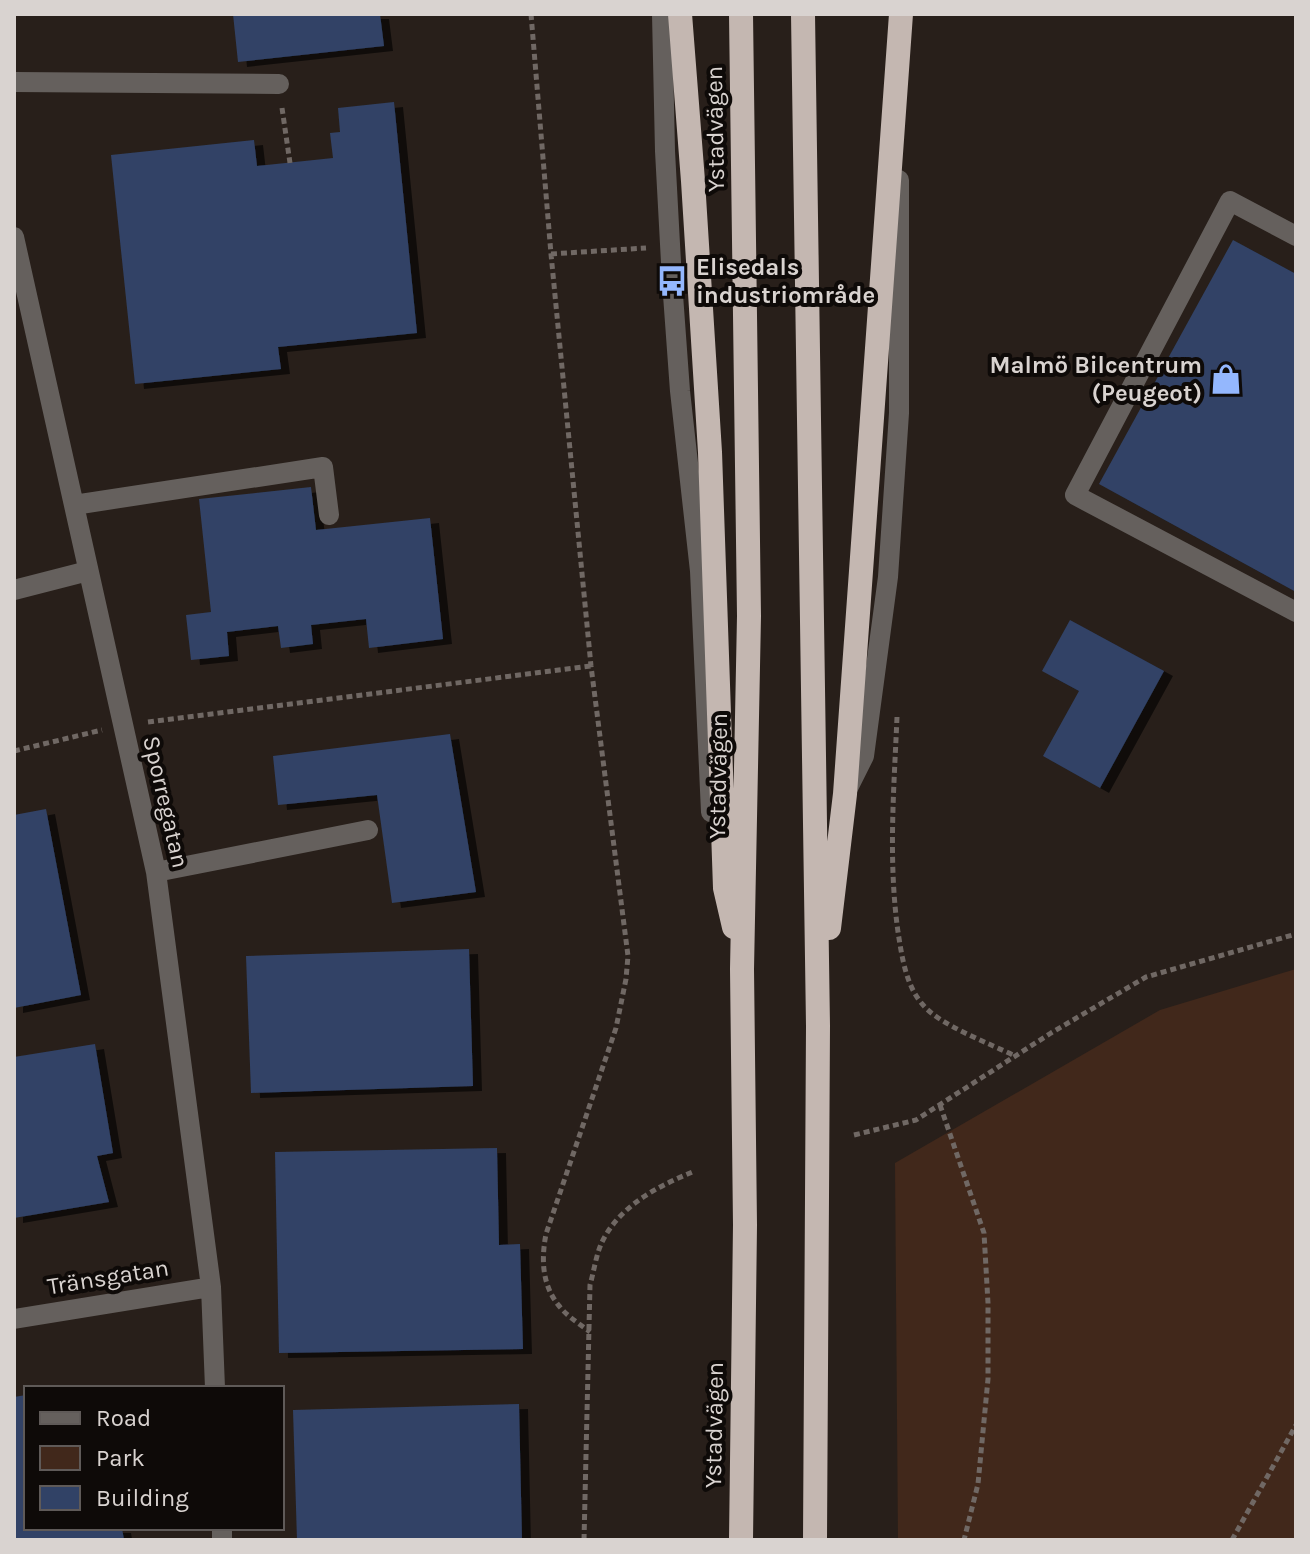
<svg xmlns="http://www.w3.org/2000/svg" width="1310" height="1554" viewBox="0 0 1310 1554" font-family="Karla,sans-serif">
	<defs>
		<filter id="shadow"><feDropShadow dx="9" dy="5" stdDeviation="0" flood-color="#0009"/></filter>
	</defs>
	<rect width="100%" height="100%" fill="#281f1a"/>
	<path fill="#41281b" d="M 1296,969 L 1296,1540 L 898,1540 L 895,1163 L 1160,1010 Z"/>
	<path fill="#314266" filter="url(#shadow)" d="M 233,14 L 380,14 L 384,46 L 238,62 Z
		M 394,102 L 417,333 L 278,347 L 281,369 L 135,384 L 111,155 L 254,140 L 257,166 L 333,158 L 330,133 L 340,132 L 338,108 Z
		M 1233,240 L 1296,274 L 1296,592 L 1099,484 Z
		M 311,487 L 316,530 L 430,518 L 443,639 L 369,648 L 366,619 L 311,625 L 313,644 L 281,648 L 278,626 L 227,632 L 229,656 L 191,660 L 186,615 L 211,612 L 199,499 Z
		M 1070,620 L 1164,671 L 1100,788 L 1043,756 L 1079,691 L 1042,671 Z
		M 450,734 L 476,892 L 392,903 L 377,795 L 278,805 L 273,756 Z
		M 46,809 L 81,995 L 14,1008 L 14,815 Z
		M 469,949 L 473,1086 L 251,1093 L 246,956 Z
		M 95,1044 L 113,1153 L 97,1156 L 109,1202 L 14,1218 L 14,1057 Z
		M 497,1148 L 499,1245 L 520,1244 L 523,1349 L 279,1353 L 275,1152 Z
		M 26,1395 L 26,1528 L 122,1528 L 124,1540 L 14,1540 L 14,1397 Z
		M 519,1404 L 522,1540 L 297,1540 L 293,1410 Z"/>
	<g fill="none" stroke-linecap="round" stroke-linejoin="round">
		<path stroke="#706864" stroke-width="5" stroke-dasharray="6 4" stroke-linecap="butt" d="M 531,14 L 551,254 L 591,666 L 628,956 L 626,979 L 616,1028 L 546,1234 C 541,1260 542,1286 560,1307 C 568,1317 580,1324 590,1332
			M 282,108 L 290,163
			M 551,254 L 646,248
			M 897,717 C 894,789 888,860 898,932 C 902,957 906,987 924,1006 C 940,1025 991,1044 1015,1056
			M 148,722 L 591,666
			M 14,751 L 102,730
			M 940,1105 L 984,1233 L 988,1303 L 988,1379 L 978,1484 L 964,1540
			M 854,1135 L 916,1120 L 1051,1033 L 1146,977 L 1296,934
			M 584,1540 L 590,1285 C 594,1271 596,1255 602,1242 C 620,1205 660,1185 695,1171
			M 1232,1540 L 1296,1425"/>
		<path stroke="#65605d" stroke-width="20" d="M 662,14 L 665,151 L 672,281 L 680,391 L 700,571 L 711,812
			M 14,82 L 279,84
			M 1296,236 L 1230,201 L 1075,495 L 1296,612
			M 14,237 L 156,872 L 211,1287 L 215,1388
			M 74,505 L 323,467 L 329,515
			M 14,590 L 88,571
			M 847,790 L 864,756 L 888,577 L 899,413 L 899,180
			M 156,872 L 368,830
			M 14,1319 L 211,1287
			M 222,1528 L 222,1540"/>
		<path stroke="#c4b7b1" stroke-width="24" d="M 680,14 L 693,181 L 710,452 L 725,888 L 734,927
			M 803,14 L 818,1026 L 815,1540
			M 829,928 L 845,794 L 901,14
			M 741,1540 L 745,1225 L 742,969 L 749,616 L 741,14"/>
	</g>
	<defs>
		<symbol id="bus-bare" viewBox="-9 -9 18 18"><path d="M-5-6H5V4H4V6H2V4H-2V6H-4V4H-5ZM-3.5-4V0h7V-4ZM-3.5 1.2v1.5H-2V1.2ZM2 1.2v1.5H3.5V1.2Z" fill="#94b7fd" stroke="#0e0a08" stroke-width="2.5" paint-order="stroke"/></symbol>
		<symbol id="shop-bare" viewBox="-9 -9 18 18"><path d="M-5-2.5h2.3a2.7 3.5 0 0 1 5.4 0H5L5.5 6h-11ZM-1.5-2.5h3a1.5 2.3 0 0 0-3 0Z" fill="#94b7fd" stroke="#0e0a08" stroke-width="2.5" paint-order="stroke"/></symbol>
	</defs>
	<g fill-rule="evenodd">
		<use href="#bus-bare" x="650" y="259" width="44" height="44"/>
		<use href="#shop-bare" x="1204" y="357" width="44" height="44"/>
	</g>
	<g text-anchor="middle" stroke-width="8" stroke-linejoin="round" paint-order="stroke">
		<g font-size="24" fill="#d9d3d0" stroke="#0e0a08">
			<text transform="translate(715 129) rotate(-91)" y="8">Ystadvägen</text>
			<text transform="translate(718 776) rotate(-89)" y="8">Ystadvägen</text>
			<text transform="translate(166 802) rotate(77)" y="8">Sporregatan</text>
			<text transform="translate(108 1277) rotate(-9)" y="8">Tränsgatan</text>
			<text transform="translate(714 1425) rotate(-89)" y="8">Ystadvägen</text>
		</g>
		<g font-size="24" font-weight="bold" fill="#d9d3d0" stroke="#0e0a08" text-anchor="start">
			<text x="696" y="275">Elisedals<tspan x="696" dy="28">industriområde</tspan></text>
			<text x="1202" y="373" text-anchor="end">Malmö Bilcentrum<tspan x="1202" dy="28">(Peugeot)</tspan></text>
		</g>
	</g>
	<rect width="1310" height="1554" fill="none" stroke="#d9d3d0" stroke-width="32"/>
	<rect x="24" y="1386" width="260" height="144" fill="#0e0a08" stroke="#5f5a58" stroke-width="2"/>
	<rect x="40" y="1412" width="40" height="12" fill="#65605d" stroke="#5f5a58" stroke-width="2"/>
	<text x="96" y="1426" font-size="24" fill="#d9d3d0">Road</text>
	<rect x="40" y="1446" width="40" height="24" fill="#41281b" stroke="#5f5a58" stroke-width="2"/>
	<text x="96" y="1466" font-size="24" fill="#d9d3d0">Park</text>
	<rect x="40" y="1486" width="40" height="24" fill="#314266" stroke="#5f5a58" stroke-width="2"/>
	<text x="96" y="1506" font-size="24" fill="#d9d3d0">Building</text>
</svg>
